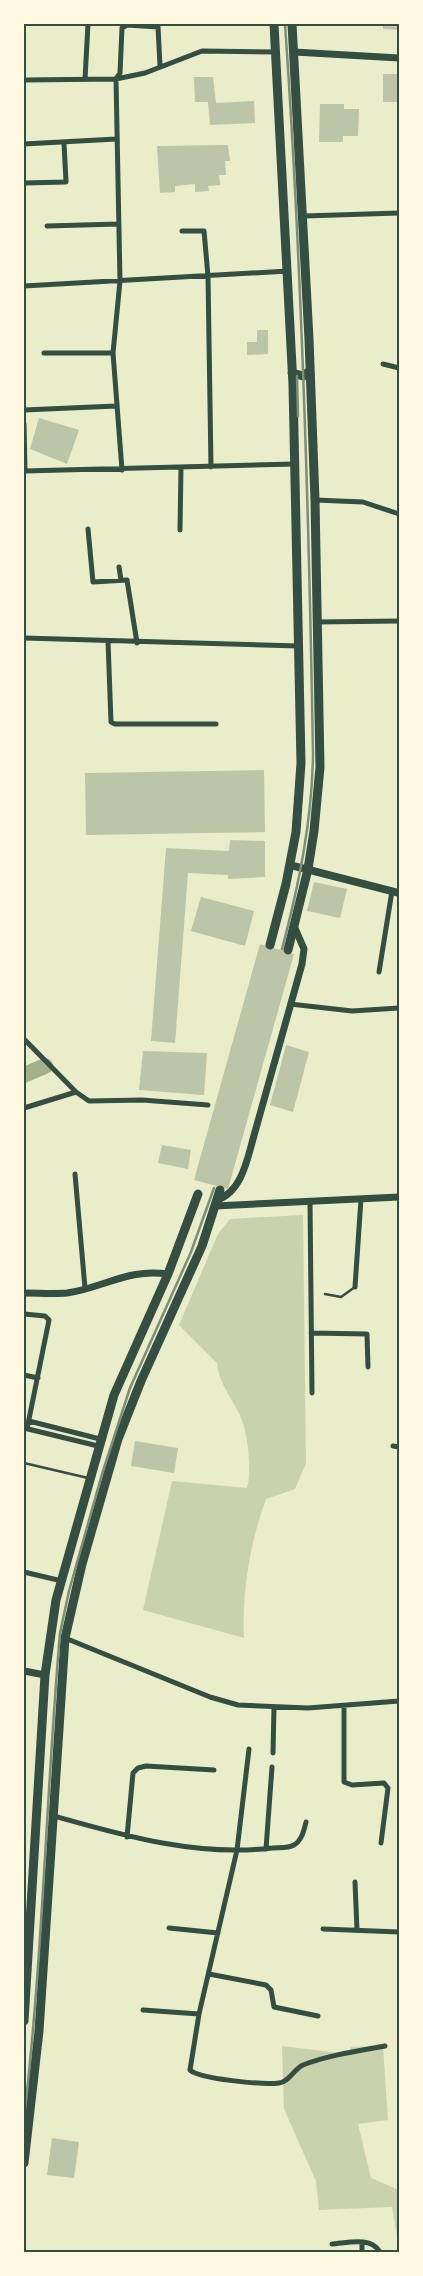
<svg xmlns="http://www.w3.org/2000/svg" width="423" height="2276" viewBox="0 0 423 2276" font-family="Roboto,sans-serif">
	<rect width="100%" height="100%" fill="#e9edc9"/>
	<path fill="#cad2ad" d="M 303,1215 L 306,1463 L 295,1489 L 266,1499 C 250,1542 242,1592 244,1638 L 143,1610 L 172,1481 L 247,1488 C 252,1472 248,1439 243,1423 C 236,1402 219,1386 217,1363 L 179,1325 L 218,1234 L 230,1219 Z
		M 282,2046 L 348,2054 L 351,2047 L 383,2046 L 388,2120 L 358,2124 L 371,2178 L 399,2190 L 399,2248 L 392,2207 L 319,2210 L 316,2181 L 284,2109 Z"/>
	<g fill="none" stroke-linecap="round" stroke-linejoin="round">
		<path stroke="#a3b18a" stroke-width="16" d="M 24,1075 L 45,1066"/>
	</g>
	<path fill="#bcc5a7" d="M 383,24 L 399,24 L 399,30 L 383,29 Z
		M 383,74 L 399,74 L 399,102 L 383,102 Z
		M 194,77 L 213,77 L 216,103 L 254,101 L 255,123 L 210,125 L 208,102 L 195,102 Z
		M 320,104 L 344,104 L 344,109 L 359,109 L 358,136 L 343,136 L 343,142 L 319,142 Z
		M 228,145 L 230,161 L 225,161 L 226,175 L 219,175 L 220,185 L 208,186 L 209,191 L 195,192 L 195,184 L 175,186 L 175,192 L 160,193 L 157,146 Z
		M 257,330 L 268,330 L 268,354 L 247,355 L 247,342 L 257,342 Z
		M 39,418 L 79,430 L 67,464 L 30,449 Z
		M 264,770 L 265,832 L 86,835 L 85,773 Z
		M 230,840 L 265,841 L 265,877 L 228,879 L 228,875 L 188,873 L 175,1043 L 151,1041 L 166,848 L 229,851 Z
		M 314,882 L 347,889 L 340,918 L 307,911 Z
		M 201,897 L 254,911 L 245,946 L 191,931 Z
		M 260,944 L 294,954 L 228,1189 L 194,1180 Z
		M 286,1045 L 309,1052 L 293,1112 L 270,1105 Z
		M 143,1051 L 207,1053 L 204,1095 L 139,1090 Z
		M 162,1145 L 191,1150 L 188,1169 L 158,1163 Z
		M 135,1441 L 178,1448 L 174,1473 L 131,1466 Z
		M 52,2138 L 79,2142 L 74,2178 L 47,2175 Z"/>
	<g fill="none" stroke-linecap="round" stroke-linejoin="round">
		<path stroke="#344e41" stroke-width="2.5" d="M 325,1294 L 341,1297 L 355,1287
			M 24,1463 L 88,1478"/>
		<path stroke="#344e41" stroke-width="5" d="M 85,79 L 88,24
			M 24,80 L 116,79 L 145,73 L 202,51 L 276,52
			M 24,144 L 116,139
			M 24,183 L 66,182 L 64,143
			M 304,216 L 399,213
			M 47,226 L 118,224
			M 182,231 L 204,231 L 208,276 L 211,467
			M 24,286 L 288,271
			M 44,353 L 113,353
			M 383,364 L 399,368
			M 24,410 L 116,406
			M 24,424 L 25,471
			M 122,470 L 113,353 L 120,281 L 116,79 L 120,73 L 122,28 L 127,25 L 158,27 L 160,66
			M 24,471 L 295,464
			M 315,500 L 363,502 L 399,514
			M 88,529 L 93,582 L 127,580 L 137,643
			M 180,530 L 181,467
			M 119,567 L 121,580
			M 317,622 L 399,621
			M 24,638 L 299,646
			M 108,641 L 111,722 L 115,724 L 216,724
			M 379,972 L 392,891
			M 290,1004 L 352,1011 L 399,1008
			M 24,1039 L 76,1092 L 89,1101 L 142,1100 L 208,1105
			M 24,1108 L 76,1092
			M 75,1174 L 85,1288
			M 310,1202 L 312,1393
			M 355,1287 L 361,1199
			M 24,1314 L 45,1316 L 49,1320 L 27,1429
			M 311,1333 L 367,1334 L 368,1367
			M 24,1375 L 38,1378
			M 29,1421 L 100,1439
			M 24,1428 L 98,1446
			M 393,1446 L 399,1447
			M 24,1572 L 62,1581
			M 65,1638 L 210,1697 L 238,1705 L 308,1708 L 399,1701
			M 344,1706 L 344,1782 L 352,1785 L 384,1783 L 388,1788 L 381,1843
			M 249,1749 L 237,1850 L 199,2014 L 190,2070 C 199,2079 264,2085 279,2083 C 289,2082 294,2069 303,2065 C 329,2055 358,2051 385,2046
			M 273,1753 L 274,1707
			M 54,1816 C 125,1836 197,1857 272,1848 C 279,1847 287,1849 294,1845 C 302,1840 304,1830 306,1822
			M 127,1837 L 133,1773 L 138,1768 L 146,1766 L 214,1770
			M 266,1849 L 272,1767
			M 355,1882 L 357,1930
			M 169,1928 L 218,1933
			M 323,1929 L 399,1932
			M 209,1974 L 266,1985 L 271,1990 L 274,2007 L 318,2016
			M 143,2010 L 199,2014
			M 362,2242 L 362,2252
			M 332,2244 C 347,2243 371,2236 380,2252"/>
		<path stroke="#344e41" stroke-width="7" d="M 294,52 L 399,58
			M 217,1200 C 241,1192 247,1161 253,1139 L 302,964 L 304,949 L 294,926
			M 215,1206 L 399,1197
			M 24,1293 C 38,1293 53,1294 67,1293 C 104,1288 127,1268 168,1274
			M 24,1671 L 45,1675"/>
		<path stroke="#344e41" stroke-width="8" d="M 290,865 L 399,893"/>
		<path stroke="#344e41" stroke-width="9" d="M 292,373 L 303,376 L 310,371
			M 270,945 L 286,884 L 296,832 L 301,763 L 293,385 L 274,24
			M 288,950 L 308,869 L 314,831 L 320,767 L 315,500 L 309,339 L 292,24
			M 24,2021 L 45,1675 L 56,1600 L 114,1395 L 168,1274 L 198,1194
			M 24,2163 L 39,2031 L 65,1638 L 82,1564 L 118,1439 L 141,1381 L 202,1246 L 220,1190"/>
		<path stroke="#7c8e77" stroke-width="2.5" d="M 297,376 L 298,416
			M 282,949 C 299,884 312,821 313,755 C 309,511 302,267 285,24
			M 24,2118 C 43,1957 46,1795 60,1633 L 69,1591 L 102,1474 L 130,1388 L 191,1252 L 214,1188"/>
	</g>
	<rect width="423" height="2276" fill="none" stroke="#fefae0" stroke-width="50"/>
	<rect x="25" y="25" width="373" height="2226" fill="none" stroke="#344e41" stroke-width="2"/>
</svg>
